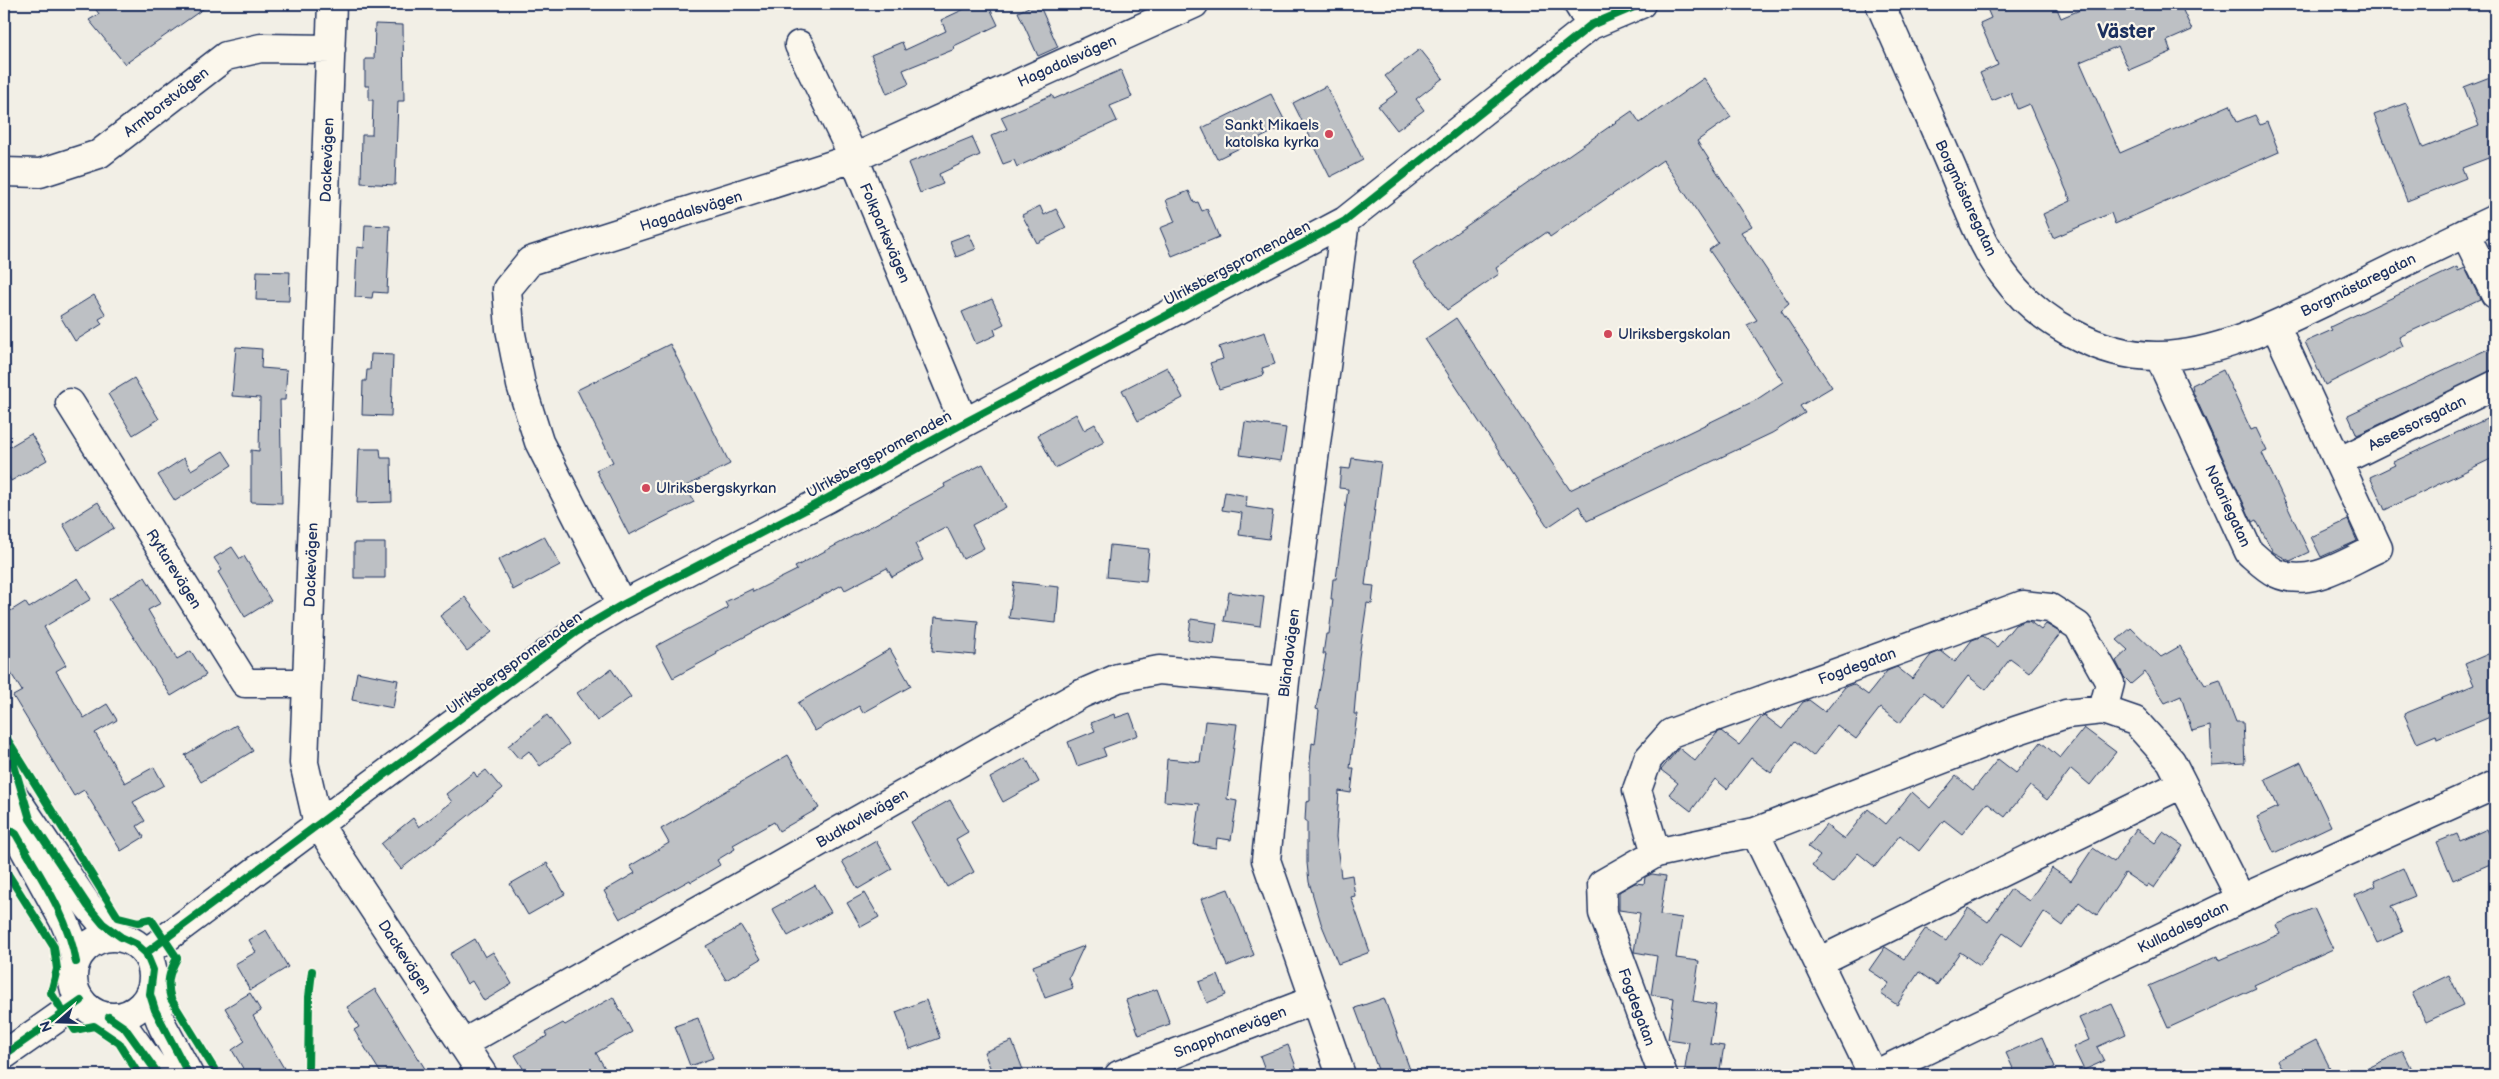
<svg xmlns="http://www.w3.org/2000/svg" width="2499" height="1079" viewBox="0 0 2499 1079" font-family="'Balsamiq Sans',sans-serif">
	<rect width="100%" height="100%" fill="#f2efe6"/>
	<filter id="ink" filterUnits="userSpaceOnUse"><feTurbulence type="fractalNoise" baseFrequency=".02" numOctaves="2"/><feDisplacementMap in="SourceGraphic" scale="10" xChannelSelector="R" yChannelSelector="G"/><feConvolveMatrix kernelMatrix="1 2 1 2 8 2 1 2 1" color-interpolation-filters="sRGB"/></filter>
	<g filter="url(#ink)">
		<path fill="#bdc0c4" stroke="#1b2f5e" d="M 92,4 L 210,4 L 125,64 L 89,20 L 99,14 Z
			M 975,4 L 988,4 L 998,25 L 954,46 L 955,49 L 903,70 L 909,84 L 887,94 L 871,55 L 902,42 L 905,50 L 946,31 L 941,20 Z
			M 1035,4 L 1039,4 L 1058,47 L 1038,56 L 1018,12 Z
			M 1985,4 L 2055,4 L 2061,18 L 2094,4 L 2180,4 L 2192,30 L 2167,41 L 2171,52 L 2129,70 L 2118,46 L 2080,62 L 2120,153 L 2230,105 L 2237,122 L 2255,115 L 2260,125 L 2267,122 L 2279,152 L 2115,224 L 2111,213 L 2053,238 L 2043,214 L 2071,201 L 2029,104 L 2017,109 L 2011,93 L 1992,101 L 1980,73 L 1998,65 L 1980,23 L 1991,18 Z
			M 375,24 L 403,25 L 404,101 L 398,101 L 395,185 L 361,183 L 362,135 L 372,135 L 373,100 L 369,100 L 369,86 L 365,86 L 365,59 L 374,59 Z
			M 1420,49 L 1443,78 L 1416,99 L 1424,110 L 1397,130 L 1378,106 L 1398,92 L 1385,76 Z
			M 1121,70 L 1132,97 L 1110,106 L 1117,121 L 1017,167 L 1014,160 L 1003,164 L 991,136 L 1007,129 L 1001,117 L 1052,95 L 1054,99 Z
			M 2495,75 L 2495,163 L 2491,157 L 2462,168 L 2466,178 L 2407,201 L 2374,115 L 2406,103 L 2423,148 L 2479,126 L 2464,87 Z
			M 1704,78 L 1731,117 L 1697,141 L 1752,226 L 1741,232 L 1789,303 L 1781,310 L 1832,387 L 1800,406 L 1805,413 L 1772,433 L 1587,521 L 1579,506 L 1548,527 L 1425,339 L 1456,318 L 1570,490 L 1756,400 L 1783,382 L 1747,325 L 1757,320 L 1709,250 L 1718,243 L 1663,160 L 1550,237 L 1547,232 L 1496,268 L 1499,274 L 1447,310 L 1413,263 L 1632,111 L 1640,123 Z
			M 1326,86 L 1363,160 L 1330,177 L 1293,103 Z
			M 1271,94 L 1287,125 L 1217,159 L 1202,128 Z
			M 972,137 L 980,155 L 939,174 L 943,184 L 920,193 L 908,163 Z
			M 1189,191 L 1194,203 L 1198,202 L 1202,211 L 1207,209 L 1219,237 L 1172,256 L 1160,228 L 1175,222 L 1166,200 Z
			M 1040,206 L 1044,215 L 1056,209 L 1066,228 L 1037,243 L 1022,215 Z
			M 365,225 L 390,226 L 387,293 L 373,292 L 372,298 L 355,297 L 357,247 L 364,248 Z
			M 969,234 L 976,249 L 956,257 L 950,241 Z
			M 2457,267 L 2458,271 L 2465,268 L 2480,299 L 2399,337 L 2403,346 L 2325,385 L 2305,342 L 2332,330 L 2330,327 Z
			M 257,271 L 290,272 L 289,301 L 256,300 Z
			M 94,295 L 106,315 L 99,319 L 102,324 L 75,341 L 60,316 Z
			M 992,299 L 1004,324 L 994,329 L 996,335 L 976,344 L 962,312 Z
			M 1265,332 L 1275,364 L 1262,368 L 1264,375 L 1219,389 L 1210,363 L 1223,359 L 1219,347 Z
			M 670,344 L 730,464 L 686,486 L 694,502 L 629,535 L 596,470 L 613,462 L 577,390 Z
			M 236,347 L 262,349 L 261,368 L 287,370 L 285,400 L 280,400 L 282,503 L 251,502 L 251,450 L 259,451 L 260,398 L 232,396 Z
			M 2490,348 L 2495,359 L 2495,370 L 2357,435 L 2348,415 Z
			M 371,354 L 393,355 L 391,416 L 362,415 L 363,381 L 366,381 L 367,370 L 370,370 Z
			M 1167,367 L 1183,398 L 1138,421 L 1122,390 Z
			M 2223,370 L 2251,430 L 2256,428 L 2267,451 L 2262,453 L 2309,552 L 2290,561 L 2273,552 L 2256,520 L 2252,522 L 2193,392 L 2192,385 Z
			M 134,378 L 159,419 L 133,435 L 108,394 Z
			M 1076,414 L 1084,430 L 1095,424 L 1104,442 L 1055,468 L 1038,435 Z
			M 2495,415 L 2495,457 L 2385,510 L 2370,477 L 2395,465 L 2393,462 Z
			M 1245,422 L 1286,428 L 1281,461 L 1240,455 Z
			M 31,434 L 47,460 L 11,481 L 4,468 L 4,450 Z
			M 359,449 L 380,449 L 381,458 L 391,458 L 392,502 L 357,503 Z
			M 223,451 L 232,465 L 175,501 L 158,475 L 184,458 L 191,470 Z
			M 1352,458 L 1381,462 L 1365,585 L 1374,586 L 1372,604 L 1367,603 L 1359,657 L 1354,714 L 1357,714 L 1350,768 L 1354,768 L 1351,793 L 1339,791 L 1336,837 L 1341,877 L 1352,875 L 1355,896 L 1351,897 L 1370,952 L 1338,964 L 1321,923 L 1309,882 L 1307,863 L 1307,821 L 1305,821 L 1306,802 L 1310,801 L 1310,762 L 1312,743 L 1315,744 L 1319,710 L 1316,709 L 1326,654 L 1323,654 L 1326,634 L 1329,634 L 1333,599 L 1331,599 L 1333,579 L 1336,579 L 1348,489 L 1339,488 L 1341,468 L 1350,469 Z
			M 983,464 L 1006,507 L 972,525 L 984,548 L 963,559 L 947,527 L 915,544 L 923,560 L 892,577 L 887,568 L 845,590 L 842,585 L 716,652 L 717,654 L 673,678 L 656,646 L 728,608 L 725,602 L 752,589 L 753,592 L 797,570 L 795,567 L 945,487 L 944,484 Z
			M 1225,492 L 1247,496 L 1246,507 L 1273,511 L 1269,539 L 1239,535 L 1242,513 L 1222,510 Z
			M 98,502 L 114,528 L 78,550 L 63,524 Z
			M 2348,520 L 2357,541 L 2321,557 L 2311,537 Z
			M 544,536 L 560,565 L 513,590 L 498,560 Z
			M 354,543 L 385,543 L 385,578 L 354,578 Z
			M 1110,545 L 1149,549 L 1146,581 L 1107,577 Z
			M 232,547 L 240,559 L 244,556 L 271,601 L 245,617 L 218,572 L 222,570 L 214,558 Z
			M 145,577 L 161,603 L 148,610 L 177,659 L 191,651 L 206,675 L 171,696 L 109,599 Z
			M 78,578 L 91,599 L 44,627 L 66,665 L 56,671 L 84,718 L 107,704 L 117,720 L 95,733 L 125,783 L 154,767 L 164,785 L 133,802 L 145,821 L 137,826 L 144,837 L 121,851 L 84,790 L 74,796 L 13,696 L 22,691 L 4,662 L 4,615 L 25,602 L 29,608 Z
			M 1014,582 L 1059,587 L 1056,623 L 1009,618 Z
			M 1229,592 L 1264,597 L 1260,626 L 1224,621 Z
			M 465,597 L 492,632 L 467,651 L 440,616 Z
			M 935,617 L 978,621 L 975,655 L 932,651 Z
			M 1191,619 L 1217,623 L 1214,644 L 1188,640 Z
			M 2025,621 L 2029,621 L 2041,630 L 2046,624 L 2061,633 L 2029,673 L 2010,659 L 1986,690 L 1968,676 L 1944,707 L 1924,692 L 1900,723 L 1880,708 L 1856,739 L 1837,725 L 1813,756 L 1795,741 L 1771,773 L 1751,758 L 1727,789 L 1715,779 L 1691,811 L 1669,794 L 1678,783 L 1661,770 L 1679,748 L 1695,761 L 1717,733 L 1721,731 L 1739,745 L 1762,717 L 1765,716 L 1782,729 L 1803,702 L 1809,700 L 1825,712 L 1845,687 L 1853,684 L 1868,695 L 1887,671 L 1897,667 L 1912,679 L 1931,655 L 1941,651 L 1955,662 L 1972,640 L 1983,636 L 1997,647 L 2015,625 Z
			M 2131,628 L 2161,657 L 2180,646 L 2205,685 L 2220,680 L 2236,722 L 2243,722 L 2245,763 L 2212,765 L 2210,726 L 2192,731 L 2181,696 L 2165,703 L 2145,672 L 2131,684 L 2124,677 L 2116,661 L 2128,650 L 2117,640 Z
			M 890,649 L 911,686 L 863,713 L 859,706 L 815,731 L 798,703 Z
			M 2495,651 L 2495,715 L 2437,739 L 2436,735 L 2417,743 L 2404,714 L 2474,685 L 2465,664 Z
			M 611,669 L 631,697 L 597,721 L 577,693 Z
			M 357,672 L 398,680 L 393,708 L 352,700 Z
			M 1130,713 L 1138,735 L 1103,748 L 1106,756 L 1077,766 L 1068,742 L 1095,731 L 1091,723 L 1114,714 L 1115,718 Z
			M 547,715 L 569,744 L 540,766 L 529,751 L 519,759 L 508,746 Z
			M 1205,721 L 1237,724 L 1227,799 L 1237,801 L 1231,840 L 1217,838 L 1216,848 L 1194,845 L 1200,804 L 1164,801 L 1167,759 L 1200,762 Z
			M 236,725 L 253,751 L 201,782 L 185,755 Z
			M 2084,728 L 2116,752 L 2090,785 L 2071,769 L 2047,800 L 2030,786 L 2005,817 L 1987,803 L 1962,834 L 1944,820 L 1919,851 L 1900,835 L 1875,867 L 1858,853 L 1833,883 L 1812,866 L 1820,856 L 1808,847 L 1826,825 L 1844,839 L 1868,809 L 1886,824 L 1912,792 L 1930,808 L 1956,776 L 1973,790 L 1998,759 L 2016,773 L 2041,742 L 2060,758 Z
			M 788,755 L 819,808 L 779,831 L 774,822 L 733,845 L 735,849 L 717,860 L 720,865 L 691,882 L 690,880 L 620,919 L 604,891 L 635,873 L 630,866 L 669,843 L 661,829 Z
			M 1026,758 L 1039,782 L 1003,802 L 990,778 Z
			M 2301,762 L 2331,826 L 2274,853 L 2257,817 L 2278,807 L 2265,779 Z
			M 486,770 L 502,789 L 401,869 L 381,844 L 413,818 L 419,827 L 452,802 L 446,794 L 474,772 L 477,777 Z
			M 950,800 L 968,832 L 956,839 L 974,872 L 947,887 L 911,822 Z
			M 2136,829 L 2155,843 L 2163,832 L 2183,846 L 2154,888 L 2148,884 L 2146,887 L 2125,873 L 2097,915 L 2079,902 L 2063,926 L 2044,912 L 2022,946 L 2003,933 L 1980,966 L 1960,952 L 1937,985 L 1919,972 L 1897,1005 L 1881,994 L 1889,983 L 1869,970 L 1885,947 L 1904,959 L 1926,928 L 1946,941 L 1968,908 L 1988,922 L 2011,889 L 2029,901 L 2052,868 L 2071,881 L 2093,848 L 2114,862 Z
			M 2487,829 L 2495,847 L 2495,862 L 2453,880 L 2437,842 L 2457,834 L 2460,841 Z
			M 876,841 L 892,869 L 858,889 L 842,861 Z
			M 547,863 L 565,894 L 528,915 L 510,884 Z
			M 2403,868 L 2415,896 L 2391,906 L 2403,932 L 2377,943 L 2355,895 L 2376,886 L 2374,881 Z
			M 1652,874 L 1666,876 L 1660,915 L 1682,918 L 1676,958 L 1699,961 L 1693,1001 L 1716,1005 L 1710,1044 L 1724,1046 L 1719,1075 L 1684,1075 L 1689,1042 L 1668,1039 L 1674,998 L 1651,995 L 1657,956 L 1634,952 L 1640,913 L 1619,910 L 1619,892 L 1635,883 L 1644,884 L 1645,877 Z
			M 815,885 L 831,912 L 788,936 L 772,909 Z
			M 1228,889 L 1254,955 L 1227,966 L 1201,899 Z
			M 865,893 L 879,917 L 861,927 L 847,903 Z
			M 2314,908 L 2333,949 L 2254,985 L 2256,988 L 2168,1028 L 2149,986 L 2218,956 L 2219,960 L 2280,934 L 2276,925 Z
			M 741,926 L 761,959 L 726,980 L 706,946 Z
			M 266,930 L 288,967 L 250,990 L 235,964 L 256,952 L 249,940 Z
			M 475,939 L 485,957 L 493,952 L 512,984 L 484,1001 L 472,981 L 467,984 L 450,954 Z
			M 1084,946 L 1069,978 L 1073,988 L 1045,998 L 1033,966 Z
			M 1218,975 L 1226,995 L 1207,1003 L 1199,982 Z
			M 2449,975 L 2463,1005 L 2426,1022 L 2412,993 Z
			M 375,989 L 429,1075 L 382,1075 L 354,1030 L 359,1027 L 347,1007 Z
			M 1157,989 L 1170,1024 L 1139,1035 L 1126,1000 Z
			M 250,993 L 261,1011 L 253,1016 L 288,1075 L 247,1075 L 232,1050 L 245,1041 L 225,1008 Z
			M 613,997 L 632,1032 L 596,1053 L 609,1075 L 527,1075 L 515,1055 L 547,1036 L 545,1033 L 563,1023 L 565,1025 Z
			M 1384,998 L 1412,1075 L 1380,1075 L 1355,1008 Z
			M 926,1000 L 940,1038 L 910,1049 L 896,1012 Z
			M 2112,1004 L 2126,1034 L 2097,1047 L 2104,1061 L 2084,1070 L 2073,1047 L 2089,1040 L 2079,1018 Z
			M 698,1018 L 713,1058 L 690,1066 L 675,1026 Z
			M 2042,1037 L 2055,1067 L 2038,1075 L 2016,1075 L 2006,1053 Z
			M 2316,1040 L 2331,1070 L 2321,1075 L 2286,1075 L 2278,1060 Z
			M 1012,1041 L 1025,1075 L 993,1075 L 984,1052 Z
			M 1288,1045 L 1299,1075 L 1267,1075 L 1260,1056 Z
			M 2403,1051 L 2415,1075 L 2354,1075 Z"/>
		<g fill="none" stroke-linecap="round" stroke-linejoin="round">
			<defs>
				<path id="minor" d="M 332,4 L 304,763 L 318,824 L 483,1075
					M 1578,4 L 1591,25
					M 1880,4 C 1905,60 1929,115 1953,171 C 1967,205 1981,244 2003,274 C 2037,321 2100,357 2159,356 C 2222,355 2288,319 2343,293 C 2393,268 2444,243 2495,219
					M 799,45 L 854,158 L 964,423
					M 4,172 L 40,173 L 99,154 L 226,56 L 261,48 L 331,49
					M 2465,233 L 2495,294
					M 2159,356 L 2249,552 C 2257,559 2267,569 2276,573 C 2310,589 2348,561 2378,548 L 2275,325
					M 70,403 L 245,683 L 306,683
					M 2338,462 L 2495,385
					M 622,605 L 539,442 L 521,385 L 510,329 L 507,289 L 530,261 L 854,158 L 1194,4
					M 1755,832 L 1873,1075
					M 1656,853 L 1637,790 L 1648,759 L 1671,733 L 2023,605 L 2050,608 L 2078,626 L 2110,683 L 2103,710
					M 146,953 L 576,632 L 622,605 L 828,498 L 964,423 L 1345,221 L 1591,25 L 1641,4
					M 1818,962 L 2182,784
					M 462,1044 L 1081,694 L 1118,678 L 1159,670 L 1285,681
					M 4,1055 L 81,1001
					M 1119,1075 L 1314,1000
					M 1341,1075 L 1266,860 L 1285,681 L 1345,221
					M 1663,1075 L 1603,913 L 1602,884 L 1656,853 L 1755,832 L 2015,731 L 2066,714 L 2103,710 L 2135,721 L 2171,761 L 2241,899
					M 1874,1075 L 2241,899 L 2495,785"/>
				<path id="secondary" d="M 4,781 L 88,906 L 103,924 L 121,937
					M 4,812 L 64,921 L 72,940 L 76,962
					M73 977a40 40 0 1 1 80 0a40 40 0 1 1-80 0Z
					M 150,994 L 163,1027 L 189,1075
					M 109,1017 L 125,1028 L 159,1075"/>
			</defs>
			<use href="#minor" stroke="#1b2f5e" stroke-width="31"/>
			<use href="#secondary" stroke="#1b2f5e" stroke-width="31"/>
			<use href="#minor" stroke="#fbf7ec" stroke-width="28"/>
			<use href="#secondary" stroke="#fbf7ec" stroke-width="28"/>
			<defs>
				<path id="cycleway" d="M 4,734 L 118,917 L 138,922 L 151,919 L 177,958 C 169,973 166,982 171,999 L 218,1075
					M 11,755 L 30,819 L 88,906 L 103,924 L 121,937 L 136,944 L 146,953 L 153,970 L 150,994 L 155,1010 L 189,1075
					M 4,826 L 16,834 C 39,875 68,915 76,962
					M 4,868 L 54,947 L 57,969 L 51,993 L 75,1030 L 94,1026 L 119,1043 L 139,1075
					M 146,953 L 576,632 L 622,605 L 828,498 L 964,423 L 1345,221 L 1591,25 L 1641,4
					M 109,1017 L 125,1028 L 159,1075
					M 4,1055 L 81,1001
					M 308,1075 L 309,997 L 312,971"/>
			</defs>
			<use href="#cycleway" stroke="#fbf7ec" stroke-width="11"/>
			<use href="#cycleway" stroke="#00873e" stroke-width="8"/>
		</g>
	</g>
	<g fill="#d1495b" stroke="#fbf7ec" stroke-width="2">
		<circle cx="1329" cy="134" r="5"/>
		<circle cx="1608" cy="334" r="5"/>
		<circle cx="646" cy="488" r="5"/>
	</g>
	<g text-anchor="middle" stroke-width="4.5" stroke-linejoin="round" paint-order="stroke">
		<g font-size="15" fill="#1b2f5e" stroke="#fbf7ec">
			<text transform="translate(1067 61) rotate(-24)" y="5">Hagadalsvägen</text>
			<text transform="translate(166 102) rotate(-38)" y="5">Armborstvägen</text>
			<text transform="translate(327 160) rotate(-88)" y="5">Dackevägen</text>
			<text transform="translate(1966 198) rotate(65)" y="5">Borgmästaregatan</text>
			<text transform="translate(691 211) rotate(-17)" y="5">Hagadalsvägen</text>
			<text transform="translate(885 233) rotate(67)" y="5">Folkparksvägen</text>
			<text transform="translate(1237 263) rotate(-28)" y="5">Ulriksbergspromenaden</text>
			<text transform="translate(2358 285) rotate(-26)" y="5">Borgmästaregatan</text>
			<text transform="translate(2417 423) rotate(-26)" y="5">Assessorsgatan</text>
			<text transform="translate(879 454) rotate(-29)" y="5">Ulriksbergspromenaden</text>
			<text transform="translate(2228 506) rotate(65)" y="5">Notariegatan</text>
			<text transform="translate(311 565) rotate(-88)" y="5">Dackevägen</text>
			<text transform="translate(174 569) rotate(58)" y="5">Ryttarevägen</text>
			<text transform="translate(1289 653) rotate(-83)" y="5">Bländavägen</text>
			<text transform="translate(514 663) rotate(-36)" y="5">Ulriksbergspromenaden</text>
			<text transform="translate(1857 666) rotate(-20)" y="5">Fogdegatan</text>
			<text transform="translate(862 818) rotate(-30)" y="5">Budkavlevägen</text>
			<text transform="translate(2183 927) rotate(-26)" y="5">Kulladalsgatan</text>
			<text transform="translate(405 957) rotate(57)" y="5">Dackevägen</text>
			<text transform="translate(1637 1007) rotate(70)" y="5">Fogdegatan</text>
			<text transform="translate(1230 1032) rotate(-21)" y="5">Snapphanevägen</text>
		</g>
		<g font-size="15" fill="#1b2f5e" stroke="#fbf7ec" text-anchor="start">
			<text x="1319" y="130" text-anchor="end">Sankt Mikaels<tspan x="1319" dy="17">katolska kyrka</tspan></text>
			<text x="1618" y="339">Ulriksbergskolan</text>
			<text x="656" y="493">Ulriksbergskyrkan</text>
		</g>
		<g font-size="20" font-weight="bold" fill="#1b2f5e" stroke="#fbf7ec">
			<text x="2126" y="38">Väster</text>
		</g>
	</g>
	<rect width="2499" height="1079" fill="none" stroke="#fbf7ec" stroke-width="20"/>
	<rect x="10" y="10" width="2479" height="1059" fill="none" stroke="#1b2f5e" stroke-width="2" filter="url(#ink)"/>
	<g transform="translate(58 1022) rotate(250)" stroke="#fbf7ec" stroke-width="4" paint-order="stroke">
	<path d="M0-4L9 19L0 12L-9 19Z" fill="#1b2f5e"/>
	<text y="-8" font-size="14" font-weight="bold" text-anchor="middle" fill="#1b2f5e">N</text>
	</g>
</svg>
